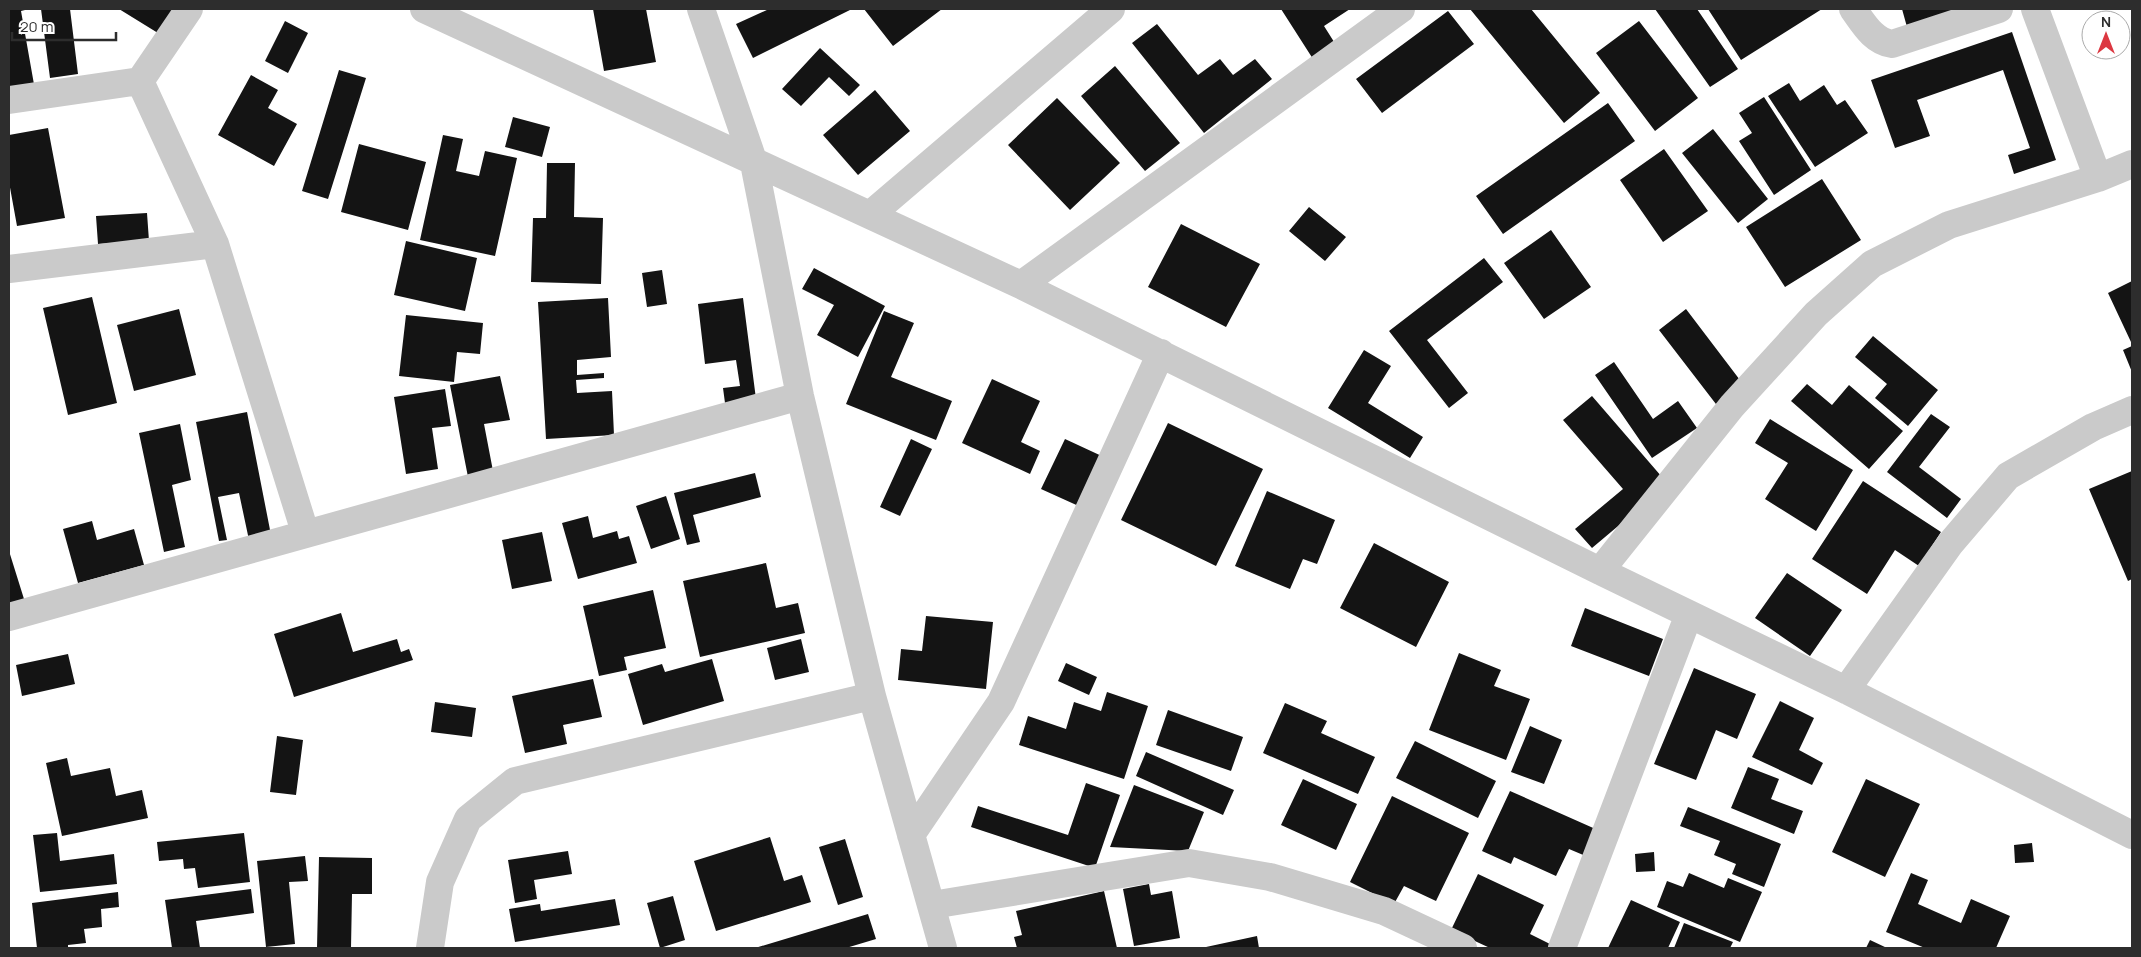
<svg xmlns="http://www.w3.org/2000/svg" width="2141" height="957" viewBox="0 0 2141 957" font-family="Manrope,sans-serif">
	<rect width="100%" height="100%" fill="#fff"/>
	<path fill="#141414" d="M 9,9 L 29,9 L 21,11 L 35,90 L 9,94 Z
		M 41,9 L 70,9 L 78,74 L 50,78 Z
		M 119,9 L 185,9 L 166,38 Z
		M 593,9 L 646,9 L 656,62 L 604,71 Z
		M 769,9 L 852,9 L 753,58 L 736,24 Z
		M 864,9 L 942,9 L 893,46 Z
		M 1281,9 L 1350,9 L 1324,26 L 1336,45 L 1313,59 Z
		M 1470,9 L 1531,9 L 1600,93 L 1564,123 Z
		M 1655,9 L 1697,9 L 1738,69 L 1710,87 Z
		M 1708,9 L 1822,9 L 1741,60 Z
		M 1902,9 L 1962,9 L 1907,27 Z
		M 1448,11 L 1474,44 L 1382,113 L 1356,79 Z
		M 285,21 L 308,33 L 288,73 L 265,61 Z
		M 1639,21 L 1698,98 L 1655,131 L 1596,53 Z
		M 1157,24 L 1198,75 L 1220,59 L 1233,75 L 1255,59 L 1272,79 L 1204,133 L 1132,43 Z
		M 2012,32 L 2056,160 L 2014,174 L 2008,155 L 2030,148 L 2003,70 L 1917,100 L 1930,136 L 1895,148 L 1871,80 Z
		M 820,48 L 860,85 L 849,96 L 829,77 L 801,106 L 782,89 Z
		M 1115,66 L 1180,143 L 1145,171 L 1081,96 Z
		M 339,70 L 366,78 L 328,199 L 302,191 Z
		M 251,75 L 278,90 L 268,108 L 297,124 L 274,166 L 218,135 Z
		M 1789,83 L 1800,101 L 1824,85 L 1837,105 L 1845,100 L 1868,133 L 1815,167 L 1768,96 Z
		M 875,90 L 910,131 L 858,175 L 823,135 Z
		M 1764,97 L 1811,170 L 1774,195 L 1739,141 L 1752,133 L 1739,113 Z
		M 1057,98 L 1120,163 L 1070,210 L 1008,145 Z
		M 1608,103 L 1635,141 L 1503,234 L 1476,196 Z
		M 513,117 L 550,127 L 542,157 L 505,147 Z
		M 48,128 L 65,218 L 17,226 L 9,182 L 9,135 Z
		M 1713,129 L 1768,199 L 1738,223 L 1682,153 Z
		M 443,135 L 463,139 L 456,171 L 479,176 L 485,151 L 517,158 L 495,256 L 420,240 Z
		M 359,144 L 426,162 L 408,230 L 341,212 Z
		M 1664,149 L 1708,211 L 1663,242 L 1620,180 Z
		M 547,163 L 575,163 L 574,217 L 603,218 L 601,284 L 531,282 L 533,218 L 546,218 Z
		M 1822,179 L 1861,240 L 1785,287 L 1746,227 Z
		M 1309,207 L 1346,237 L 1325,261 L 1289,231 Z
		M 147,213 L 149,241 L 98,244 L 96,216 Z
		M 1181,224 L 1260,264 L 1226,327 L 1148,287 Z
		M 1551,230 L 1591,287 L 1544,319 L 1504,263 Z
		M 406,241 L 477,258 L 465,311 L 394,295 Z
		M 1484,258 L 1503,282 L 1427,340 L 1468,393 L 1449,408 L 1389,331 Z
		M 814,268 L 885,306 L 858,357 L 817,335 L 834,305 L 802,289 Z
		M 662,270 L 667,304 L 647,307 L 642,273 Z
		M 2132,281 L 2132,341 L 2131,342 L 2108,293 Z
		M 92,297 L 117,403 L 68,415 L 43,308 Z
		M 608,298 L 611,357 L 577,360 L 577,375 L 604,373 L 604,378 L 576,380 L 577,393 L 612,391 L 614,435 L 546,439 L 538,302 Z
		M 743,298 L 756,399 L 725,403 L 723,388 L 740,386 L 736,360 L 705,364 L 698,304 Z
		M 179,309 L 196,375 L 134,391 L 117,325 Z
		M 1686,309 L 1746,388 L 1719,408 L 1659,330 Z
		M 884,311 L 914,323 L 891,377 L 952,401 L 936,440 L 846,404 Z
		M 406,315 L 483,323 L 480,354 L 457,352 L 454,382 L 399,376 Z
		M 1873,336 L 1938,390 L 1908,426 L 1875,398 L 1887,384 L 1855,357 Z
		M 2132,346 L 2132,372 L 2123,350 Z
		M 1364,350 L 1391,366 L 1368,403 L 1423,437 L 1410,458 L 1328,408 Z
		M 1614,362 L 1653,419 L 1678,401 L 1697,428 L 1652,458 L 1595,375 Z
		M 500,376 L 510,420 L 484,424 L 493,471 L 468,477 L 450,385 Z
		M 992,379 L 1040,401 L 1021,442 L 1040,451 L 1030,474 L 962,443 Z
		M 1807,384 L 1832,405 L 1849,385 L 1903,431 L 1869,469 L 1791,401 Z
		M 445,389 L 451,426 L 432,428 L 438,469 L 406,474 L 394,397 Z
		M 1592,396 L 1668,484 L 1592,548 L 1575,529 L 1623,489 L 1563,420 Z
		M 247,412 L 271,535 L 249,540 L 239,493 L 218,497 L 227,540 L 219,541 L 196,422 Z
		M 1931,414 L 1950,427 L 1919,467 L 1961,499 L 1947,518 L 1887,472 Z
		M 1770,419 L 1853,470 L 1816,531 L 1765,499 L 1788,463 L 1755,443 Z
		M 1168,423 L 1263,469 L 1216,566 L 1121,520 Z
		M 180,424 L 191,480 L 172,485 L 185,547 L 164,552 L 139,433 Z
		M 911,439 L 932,449 L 900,516 L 880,507 Z
		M 1065,439 L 1106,458 L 1083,508 L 1041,489 Z
		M 2132,471 L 2132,579 L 2128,581 L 2089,489 Z
		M 755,473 L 761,497 L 693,515 L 700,542 L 687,545 L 674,493 Z
		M 1863,481 L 1941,532 L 1919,566 L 1895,550 L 1867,594 L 1812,559 Z
		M 1267,491 L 1335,520 L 1317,564 L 1303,559 L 1290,589 L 1235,566 Z
		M 666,496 L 680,539 L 651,549 L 636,506 Z
		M 588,516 L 593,538 L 617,531 L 619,539 L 629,536 L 637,563 L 578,579 L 562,523 Z
		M 92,521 L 97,540 L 134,529 L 144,565 L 78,583 L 63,529 Z
		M 542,532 L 552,581 L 512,589 L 502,540 Z
		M 1374,543 L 1449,582 L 1416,647 L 1340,608 Z
		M 9,551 L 24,599 L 9,604 Z
		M 766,563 L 776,608 L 798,603 L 805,633 L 700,657 L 683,581 Z
		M 1787,573 L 1842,610 L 1810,656 L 1755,618 Z
		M 653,590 L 666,648 L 624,657 L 627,670 L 599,676 L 583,606 Z
		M 1585,608 L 1663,639 L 1649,676 L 1571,646 Z
		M 341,613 L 353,652 L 397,639 L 401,652 L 409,649 L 413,660 L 294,697 L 274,634 Z
		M 926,616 L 993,622 L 986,689 L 898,680 L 901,649 L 922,651 Z
		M 801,639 L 809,672 L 775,680 L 767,648 Z
		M 1459,653 L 1501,670 L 1494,686 L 1530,699 L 1506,760 L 1429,730 Z
		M 68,654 L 75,684 L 22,696 L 16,665 Z
		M 712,659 L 724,701 L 643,725 L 628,674 L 662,664 L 665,672 Z
		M 1066,663 L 1097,677 L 1089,695 L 1058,681 Z
		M 1694,668 L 1756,694 L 1737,739 L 1716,730 L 1696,780 L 1654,764 Z
		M 593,679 L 602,717 L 563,725 L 567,744 L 525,753 L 512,696 Z
		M 1107,692 L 1148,706 L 1124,779 L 1019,745 L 1028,716 L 1066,729 L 1074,702 L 1101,711 Z
		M 1780,701 L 1814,718 L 1799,750 L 1823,763 L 1812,785 L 1752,757 Z
		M 435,702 L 476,708 L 472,737 L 431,732 Z
		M 1285,703 L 1327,721 L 1321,733 L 1375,757 L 1358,794 L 1263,753 Z
		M 1168,710 L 1243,737 L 1231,771 L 1156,745 Z
		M 1530,726 L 1562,740 L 1544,784 L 1511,772 Z
		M 277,736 L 303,740 L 296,795 L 270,792 Z
		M 1415,741 L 1496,781 L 1478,818 L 1396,778 Z
		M 1146,752 L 1234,790 L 1223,815 L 1136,776 Z
		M 67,758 L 71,776 L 110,768 L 116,796 L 142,790 L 148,818 L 62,836 L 46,763 Z
		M 1748,767 L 1779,779 L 1771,799 L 1803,811 L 1794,834 L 1731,808 Z
		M 1303,779 L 1357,804 L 1336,850 L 1281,825 Z
		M 1866,779 L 1920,804 L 1885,877 L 1832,852 Z
		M 1086,783 L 1120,795 L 1095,868 L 971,827 L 978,806 L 1068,835 Z
		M 1134,785 L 1204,812 L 1188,851 L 1110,847 Z
		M 1510,791 L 1600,831 L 1588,857 L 1569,849 L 1556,876 L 1514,857 L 1511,864 L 1482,851 Z
		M 1392,796 L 1469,833 L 1436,901 L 1404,886 L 1394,904 L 1350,882 Z
		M 1688,807 L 1781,844 L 1764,887 L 1732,874 L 1736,864 L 1714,855 L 1720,841 L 1680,826 Z
		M 57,833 L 60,861 L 114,854 L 117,884 L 40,892 L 33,835 Z
		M 244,833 L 250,882 L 198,888 L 195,868 L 184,869 L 183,859 L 159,861 L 157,842 Z
		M 770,837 L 784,881 L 802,875 L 811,902 L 716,931 L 694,861 Z
		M 845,839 L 863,897 L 838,905 L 819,847 Z
		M 2032,843 L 2034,862 L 2015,863 L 2014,845 Z
		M 568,851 L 572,874 L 534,880 L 537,899 L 515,903 L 508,860 Z
		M 1654,852 L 1655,871 L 1636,872 L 1635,854 Z
		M 305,856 L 308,881 L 289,882 L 295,944 L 266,947 L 257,861 Z
		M 319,857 L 372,858 L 372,894 L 352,894 L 351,948 L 317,948 Z
		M 1689,873 L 1724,888 L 1728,878 L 1762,892 L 1740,942 L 1657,907 L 1667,881 L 1683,887 Z
		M 1911,873 L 1928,880 L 1918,904 L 1961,923 L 1971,899 L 2010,916 L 1996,948 L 1925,948 L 1886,932 Z
		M 1478,874 L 1544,905 L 1530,934 L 1550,944 L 1548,948 L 1490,948 L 1451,930 Z
		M 1149,884 L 1151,895 L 1172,891 L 1180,938 L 1134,946 L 1123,889 Z
		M 251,889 L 254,913 L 196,921 L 200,948 L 172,948 L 165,900 Z
		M 1104,891 L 1117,948 L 1017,948 L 1014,937 L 1022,935 L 1016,911 Z
		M 118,892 L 119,907 L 101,909 L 102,927 L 84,929 L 86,943 L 68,945 L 68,948 L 37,948 L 32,903 Z
		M 673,896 L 685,940 L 660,948 L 647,903 Z
		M 615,899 L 620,925 L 515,942 L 509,909 L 540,904 L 541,911 Z
		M 1631,900 L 1680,922 L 1668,948 L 1608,948 Z
		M 868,914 L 876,939 L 846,948 L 755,948 Z
		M 1684,923 L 1733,942 L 1730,948 L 1674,948 Z
		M 1257,936 L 1259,948 L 1206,948 L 1206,947 Z
		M 1870,940 L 1887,948 L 1866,948 Z"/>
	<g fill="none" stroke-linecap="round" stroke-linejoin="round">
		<path stroke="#cacaca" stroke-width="28" d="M 424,9 L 1021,285 L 1600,571 L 1846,690 L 2132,835
			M 701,9 L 754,163 L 800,396 L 872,696 L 943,948
			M 1853,9 C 1864,24 1873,41 1892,44 L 1999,9
			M 2035,9 L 2098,178
			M 140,81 L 215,244
			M 9,100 L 140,81 L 189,9
			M 870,215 L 1111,9
			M 9,269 L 215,244 L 305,532
			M 1021,285 L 1401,9
			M 1600,571 L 1732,406 L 1816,314 L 1872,264 L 1949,225 L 2098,178 L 2132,164
			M 9,617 L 800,396
			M 1846,690 L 1950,544 L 2008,476 L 2093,427 L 2132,410
			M 911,835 L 1001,702 L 1161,353
			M 932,905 L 1189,863 L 1270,877 L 1384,911 L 1463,948
			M 430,948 L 440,882 L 468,819 L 515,781 L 872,696
			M 1562,948 L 1689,614"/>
	</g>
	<rect width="2141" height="957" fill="none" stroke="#2d2d2d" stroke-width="20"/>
	<g transform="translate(2106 35)"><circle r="24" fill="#ffffff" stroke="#ababab"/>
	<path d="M0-4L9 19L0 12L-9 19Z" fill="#dc3841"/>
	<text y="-8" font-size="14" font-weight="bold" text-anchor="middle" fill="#2d2d2d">N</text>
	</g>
	<path d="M12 32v8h104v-8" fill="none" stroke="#2d2d2d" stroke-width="2.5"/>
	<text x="20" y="32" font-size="15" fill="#2d2d2d" stroke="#ffffff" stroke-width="4" paint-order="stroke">20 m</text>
</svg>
